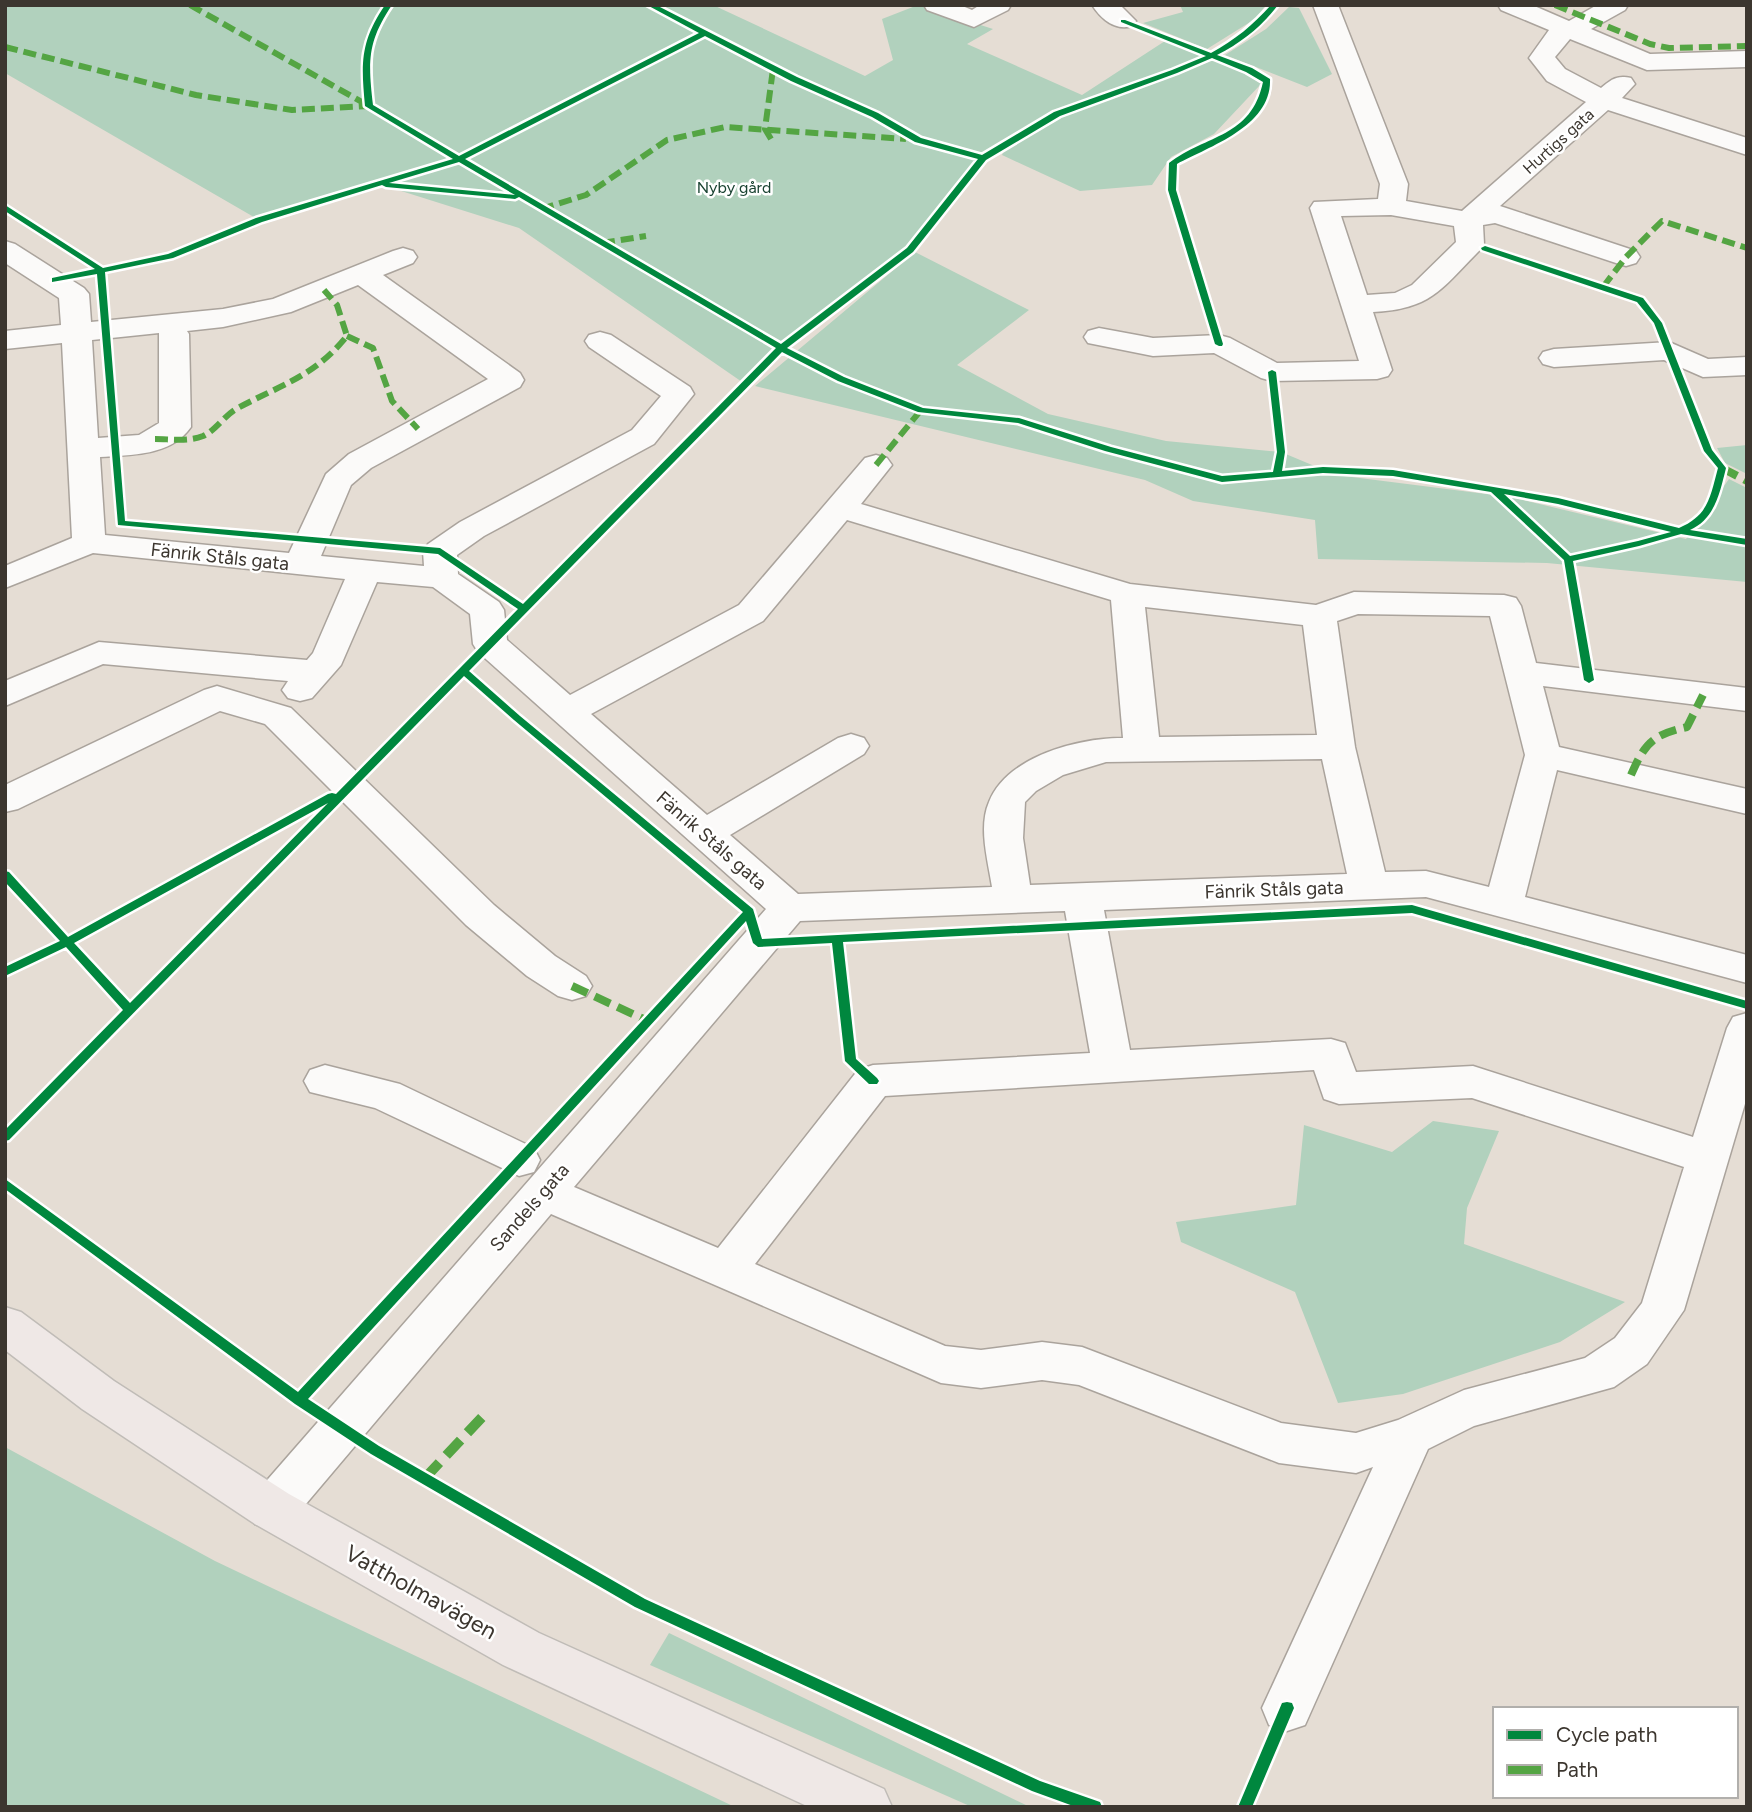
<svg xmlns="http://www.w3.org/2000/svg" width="1752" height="1812" viewBox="0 0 1752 1812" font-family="Figtree,sans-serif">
	<rect width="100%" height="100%" fill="#e5ddd4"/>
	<path fill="#b1d1bd" d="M 5,5 L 713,5 L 865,76 L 893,60 L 882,19 L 918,5 L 993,29 L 967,44 L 1082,95 L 1165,41 L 1244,72 L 1261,84 L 1214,134 L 1171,157 L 1152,185 L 1080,191 L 1002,155 L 1007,144 L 983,158 L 910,250 L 781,348 L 745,384 L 519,228 L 379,184 L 259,220 L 5,73 Z
		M 1180,5 L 1266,5 L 1255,19 L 1207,49 L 1143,23 L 1183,12 Z
		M 1289,7 L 1299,8 L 1332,74 L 1307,87 L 1225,55 L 1266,29 Z
		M 915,252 L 1029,310 L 957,365 L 1048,414 L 1166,441 L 1281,452 L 1336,475 L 1510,497 L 1686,539 L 1729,479 L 1747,488 L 1747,582 L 1547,563 L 1318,559 L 1315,520 L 1193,501 L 1145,480 L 755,386 Z
		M 1747,445 L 1747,474 L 1725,463 L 1717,448 Z
		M 1433,1121 L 1499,1131 L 1467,1208 L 1464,1244 L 1625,1302 L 1560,1342 L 1403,1394 L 1338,1403 L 1295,1292 L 1181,1242 L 1176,1222 L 1296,1205 L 1304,1125 L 1392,1152 Z
		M 5,1447 L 215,1561 L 735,1807 L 5,1807 Z
		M 669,1633 L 1030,1807 L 972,1807 L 650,1665 Z"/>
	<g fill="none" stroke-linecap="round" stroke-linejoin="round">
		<defs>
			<path id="minor" d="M 924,5 L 960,5 L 972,10 L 980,5 L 1011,5 L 1008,10 L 974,27 L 927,10 Z
				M 1092,5 L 1120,5 L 1136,21 L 1132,26 C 1115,31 1101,19 1092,5 Z
				M 1313,5 L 1338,5 L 1408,184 L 1406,201 L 1462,211 L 1586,102 L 1547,81 L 1529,58 L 1549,30 L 1501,10 L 1498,5 L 1532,5 L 1569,21 L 1597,5 L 1628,5 L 1625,10 L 1591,29 L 1650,54 L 1747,51 L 1747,67 L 1647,70 L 1570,39 L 1555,57 L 1565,69 L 1601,88 C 1612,79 1617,75 1631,78 L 1635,84 L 1622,98 L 1747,138 L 1747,155 L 1608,110 L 1500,206 L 1636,251 L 1640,257 L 1636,263 L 1626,266 L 1616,263 L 1495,223 L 1483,225 L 1484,244 L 1480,250 C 1441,289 1432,309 1373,312 L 1392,370 L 1388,376 L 1377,379 L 1272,381 L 1261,378 L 1214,353 L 1153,356 L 1088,343 L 1084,337 L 1088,331 L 1099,328 L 1153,338 L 1219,335 L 1230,338 L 1277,363 L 1359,361 L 1310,208 L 1314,202 L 1378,199 L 1380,184 ZM 1391,215 L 1454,226 L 1456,242 L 1412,285 L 1395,293 L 1367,295 L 1341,216 Z
				M 5,241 L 15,244 L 84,288 L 89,294 L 91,322 L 223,309 L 273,299 L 393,251 L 403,248 L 413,251 L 417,257 L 413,263 L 383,275 L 520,373 L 524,380 L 520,387 L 371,468 L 351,485 L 321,556 L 424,566 L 423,551 L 428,544 L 460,522 L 632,430 L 661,396 L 589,347 L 585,341 L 589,335 L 600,332 L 611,335 L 690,387 L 694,394 L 654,444 L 484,536 L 457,555 L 458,574 L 499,602 L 504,610 L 507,640 L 570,695 L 739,605 L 865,458 L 876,455 L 887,458 L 892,465 L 861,504 L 1130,584 L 1316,605 L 1354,592 L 1504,595 L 1516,598 L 1521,606 L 1536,663 L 1747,688 L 1747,711 L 1543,686 L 1559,747 L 1747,789 L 1747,814 L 1557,770 L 1525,897 L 1747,955 L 1747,983 L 1426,897 L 1104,910 L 1130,1050 L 1331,1039 L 1345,1043 L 1356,1072 L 1473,1066 L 1693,1137 L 1727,1028 L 1733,1017 L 1747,1013 L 1747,1097 L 1684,1310 L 1647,1364 L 1614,1387 L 1474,1426 L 1428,1449 L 1305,1725 L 1287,1731 L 1269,1725 L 1262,1708 L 1373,1467 L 1356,1473 L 1279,1463 L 1079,1385 L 1042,1380 L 981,1388 L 941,1383 L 551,1214 L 289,1524 L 272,1530 L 255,1524 L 248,1509 L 255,1494 L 766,909 L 478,652 L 473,644 L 470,614 L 433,587 L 377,582 L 341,665 L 312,698 L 300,701 L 288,698 L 282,690 L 288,681 L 103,664 L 5,706 L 5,681 L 99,642 L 307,660 L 313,653 L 345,579 L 93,553 L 5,588 L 5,566 L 72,538 L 62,343 L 5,349 L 5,331 L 61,325 L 59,298 L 5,263 ZM 358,285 L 488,379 L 349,454 L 326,474 L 289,553 L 105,535 L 100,457 C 131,455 171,456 191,427 L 189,334 L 187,331 L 223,327 L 291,312 ZM 159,333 L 159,423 L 139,435 L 98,438 L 92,340 ZM 847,520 L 1111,600 L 1123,738 C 1079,738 1007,756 989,802 C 978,827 988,861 992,887 L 798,894 L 730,835 L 864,754 L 869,746 L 864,738 L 851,734 L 838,738 L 707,815 L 591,714 L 763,621 ZM 1145,607 L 1303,625 L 1317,735 L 1159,737 ZM 1358,614 L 1490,616 L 1525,755 L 1489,887 L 1426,871 L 1385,872 L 1355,747 L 1337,621 ZM 1322,759 L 1347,874 L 1030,885 L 1023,838 L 1025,802 L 1036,791 L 1063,775 L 1106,762 ZM 1065,911 L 1090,1053 L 873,1065 L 858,1070 L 718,1248 L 574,1187 L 800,921 ZM 1314,1070 L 1324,1099 L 1339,1104 L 1472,1098 L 1684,1167 L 1642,1303 L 1615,1338 L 1585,1358 L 1464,1390 L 1398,1420 L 1356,1433 L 1281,1423 L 1082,1347 L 1042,1342 L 981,1350 L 945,1346 L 755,1264 L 885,1096 Z
				M 1669,342 L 1708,359 L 1747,357 L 1747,375 L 1703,377 L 1664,360 L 1554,367 L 1543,364 L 1539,358 L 1543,352 L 1554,349 Z
				M 217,686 L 291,708 L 494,905 L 555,956 L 586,976 L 592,986 L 586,996 L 572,1000 L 558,996 L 527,976 L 466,925 L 265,724 L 220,711 L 18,809 L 5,812 L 5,785 L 204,690 Z
				M 325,1065 L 400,1084 L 534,1148 L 540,1160 L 534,1172 L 519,1176 L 375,1108 L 310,1092 L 304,1081 L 310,1070 Z"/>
			<path id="major" d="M 5,1307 L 21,1312 L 114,1381 L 289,1494 L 539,1633 L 884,1789 L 892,1807 L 809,1807 L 503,1665 L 255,1524 L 82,1409 L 5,1350 Z"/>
		</defs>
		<use href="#minor" stroke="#aaa39c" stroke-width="3"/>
		<use href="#major" stroke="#c0bcb7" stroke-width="3"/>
		<use href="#minor" fill="#fbfaf9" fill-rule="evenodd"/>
		<use href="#major" fill="#efe8e6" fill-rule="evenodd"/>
		<path stroke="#54a543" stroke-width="6" stroke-dasharray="13 6" stroke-linecap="butt" d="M 190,5 L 369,106
			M 1555,5 L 1650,44 L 1669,48 L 1747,46
			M 5,47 L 196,95 L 292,110 L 369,106
			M 771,139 L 765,129 L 773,69
			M 541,209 L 586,195 L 667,140 L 725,127 L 906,139
			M 602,243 L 646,236
			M 1603,287 L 1626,257 L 1662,221 L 1747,248
			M 347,336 L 373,348 L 392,401 L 418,429
			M 155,439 C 171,439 188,442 203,436 C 216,430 224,416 236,409 C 280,385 314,377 347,336 L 337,305 L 324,290
			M 876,465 L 921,410"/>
		<path stroke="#54a543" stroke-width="8" stroke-dasharray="17 8" stroke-linecap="butt" d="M 1722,468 L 1747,481
			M 1631,775 C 1645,743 1652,735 1687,727 L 1703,695
			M 572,986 L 648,1021"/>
		<path stroke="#54a543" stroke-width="10" stroke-dasharray="21 10" stroke-linecap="butt" d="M 425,1478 L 486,1413"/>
		<defs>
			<path id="cycleway" d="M 385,5 L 392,5 C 367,42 368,62 373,105 L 459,156 L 699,33 L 647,5 L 656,5 L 797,77 L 878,113 L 921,138 L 982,155 L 1054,112 L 1172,70 L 1206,56 L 1121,22 L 1121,20 L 1125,20 L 1211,53 C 1235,40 1253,25 1271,5 L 1278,5 C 1261,27 1242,42 1217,55 L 1252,68 L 1270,79 C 1272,126 1210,146 1177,164 L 1176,190 L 1223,344 L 1222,346 L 1219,346 L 1215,344 L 1168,190 L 1169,163 C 1207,134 1251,138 1263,82 L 1246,72 L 1212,58 L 1177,73 L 1060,116 L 986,160 L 913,252 L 787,348 L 844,377 L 923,408 L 1019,418 L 1111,447 L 1222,476 L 1273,472 L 1277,452 L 1268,372 L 1272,370 L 1276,372 L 1285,452 L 1282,471 L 1323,467 L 1393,470 L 1558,498 L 1679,528 C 1709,515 1710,497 1718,468 L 1704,451 L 1654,323 L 1637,302 L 1482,250 L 1481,248 L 1485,246 L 1643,298 L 1662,323 L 1712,450 L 1726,468 C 1720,492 1715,519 1690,530 L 1747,539 L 1747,545 L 1681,534 L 1639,546 L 1573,561 L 1594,680 L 1589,683 L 1584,680 L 1564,560 L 1491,492 L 1393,476 L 1323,473 L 1222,482 L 1105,451 L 1018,423 L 918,412 L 838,381 L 782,352 L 469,671 L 520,716 L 753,909 L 762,939 L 1412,905 L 1747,1001 L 1747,1009 L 1412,913 L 843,942 L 856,1059 L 877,1078 L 879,1081 L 877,1084 L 869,1084 L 845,1061 L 832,943 L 758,947 L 753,943 L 746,921 L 308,1399 L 379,1446 L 645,1599 L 1040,1781 L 1100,1802 L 1102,1807 L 1076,1807 L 1032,1791 L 635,1607 L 371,1454 L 295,1404 L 5,1189 L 5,1179 L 298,1392 L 743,912 L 514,720 L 464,676 L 9,1140 L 5,1141 L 5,1130 L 123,1010 L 66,947 L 5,976 L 5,967 L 60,941 L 5,882 L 5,871 L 9,872 L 68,937 L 328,794 L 332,793 L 336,794 L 518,609 L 438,554 L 118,525 L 97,274 L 52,282 L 52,278 L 95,269 L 5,211 L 5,205 L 103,268 L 168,254 L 256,218 L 453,159 L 365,106 C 361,63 360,42 385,5 ZM 705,36 L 791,81 L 872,117 L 915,142 L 978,159 L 907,248 L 781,344 L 465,159 ZM 459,162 L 515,195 L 389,183 ZM 382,185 L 386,187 L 515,199 L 519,197 L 776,348 L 523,604 L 440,548 L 125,521 L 105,272 L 173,258 L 262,222 ZM 1504,494 L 1558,504 L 1671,532 L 1638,541 L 1570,556 ZM 328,803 L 130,1003 L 74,943 Z
				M 1287,1702 L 1292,1703 L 1294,1708 L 1252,1807 L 1238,1807 L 1282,1703 Z"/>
		</defs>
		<use href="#cycleway" stroke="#fff" stroke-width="5"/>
		<use href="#cycleway" fill="#00873e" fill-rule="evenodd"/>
	</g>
	<g text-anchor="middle" stroke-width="5" stroke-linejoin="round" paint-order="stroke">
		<g font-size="16" fill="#3c362f" stroke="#fff">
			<text transform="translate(1558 141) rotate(-42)" y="6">Hurtigs gata</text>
		</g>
		<g font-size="16" fill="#1a4332" stroke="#fff">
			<text x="734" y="193">Nyby gård</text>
		</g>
		<g font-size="19" fill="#3c362f" stroke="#fff">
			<text transform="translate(220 556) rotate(6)" y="7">Fänrik Ståls gata</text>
			<text transform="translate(712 840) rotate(41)" y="7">Fänrik Ståls gata</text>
			<text transform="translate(1274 889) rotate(-2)" y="7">Fänrik Ståls gata</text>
			<text transform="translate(529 1207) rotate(-49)" y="7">Sandels gata</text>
		</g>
		<g font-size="23" fill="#3c362f" stroke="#fff">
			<text transform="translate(421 1592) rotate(29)" y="8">Vattholmavägen</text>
		</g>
	</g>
	<rect width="1752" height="1812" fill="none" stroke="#3c362f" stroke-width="14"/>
	<rect x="1493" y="1707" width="245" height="91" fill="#ffffff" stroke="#b1afac" stroke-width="2"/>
	<rect x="1507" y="1730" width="35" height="10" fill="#00873e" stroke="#b1afac" stroke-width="2"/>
	<text x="1556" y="1742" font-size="21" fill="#3c362f">Cycle path</text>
	<rect x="1507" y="1765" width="35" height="10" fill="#54a543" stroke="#b1afac" stroke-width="2"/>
	<text x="1556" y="1777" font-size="21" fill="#3c362f">Path</text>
</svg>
